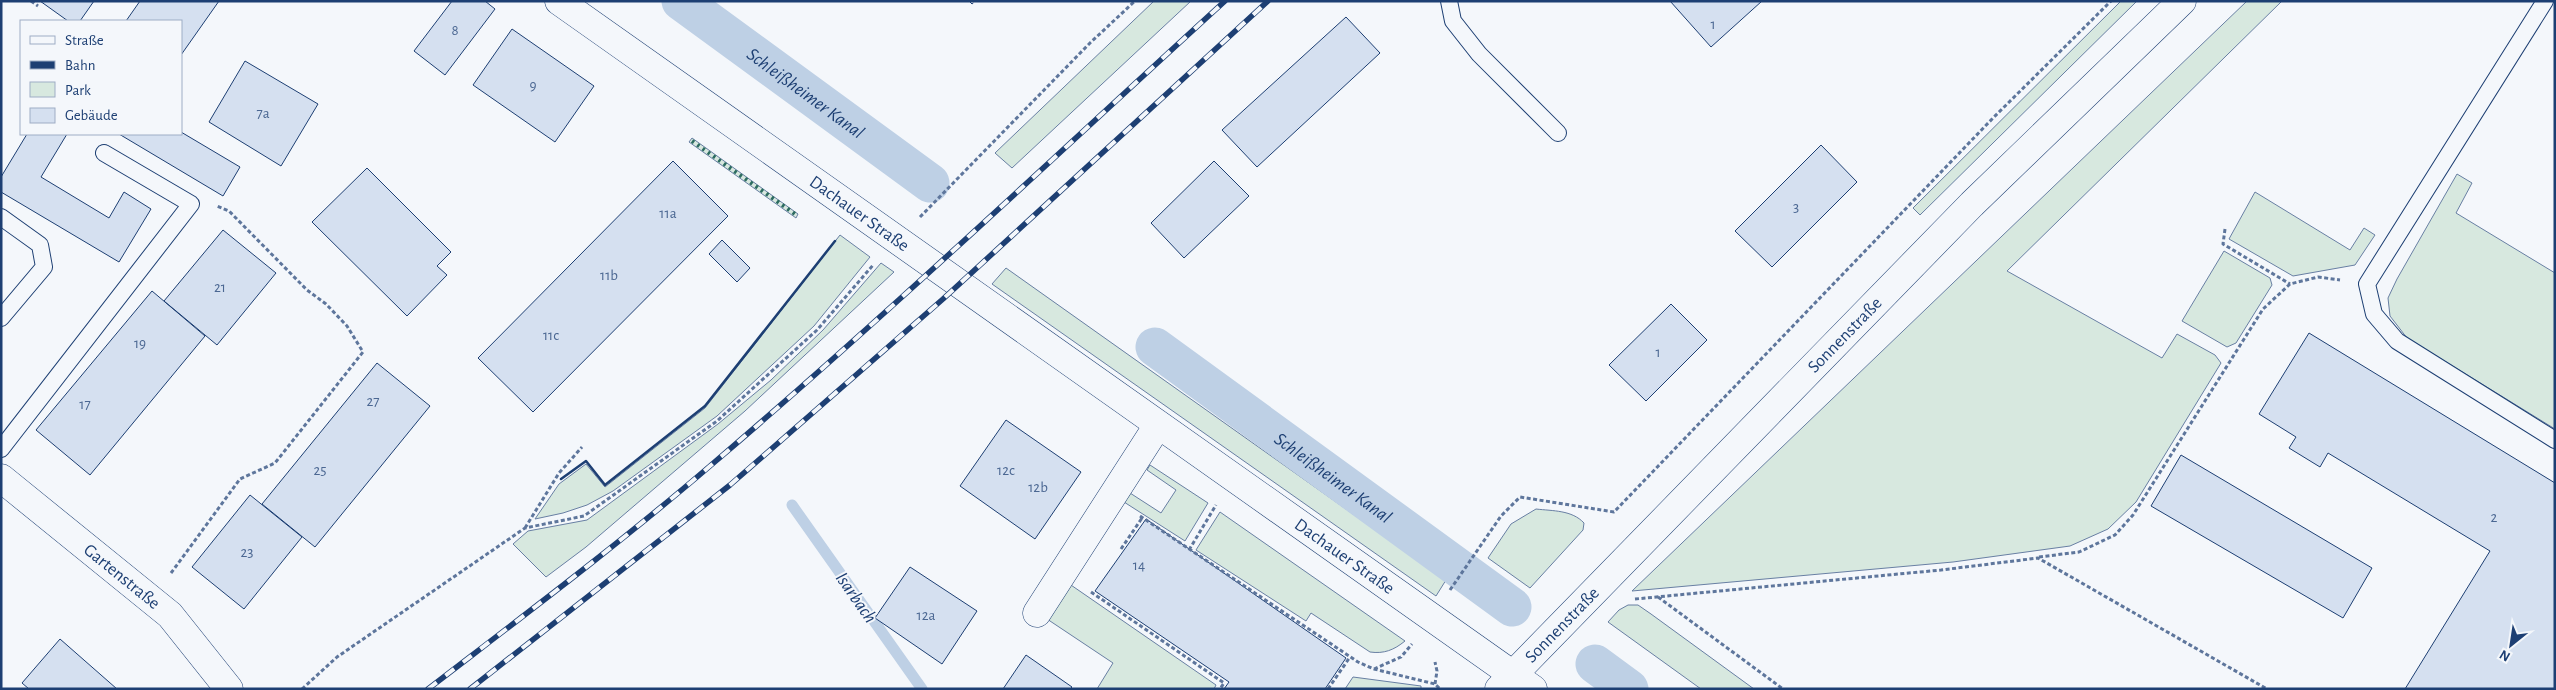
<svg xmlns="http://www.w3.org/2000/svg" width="2556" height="690" viewBox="0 0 2556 690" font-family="'Alegreya Sans',sans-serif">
	<rect width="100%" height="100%" fill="#f4f7fb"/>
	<path fill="#d7e8df" stroke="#687fa3" d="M 1154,1 L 1191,1 L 1012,168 L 995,153 Z
		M 2121,1 L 2137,1 L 1920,215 L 1913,208 Z
		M 2247,1 L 2282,1 L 2007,271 L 2162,358 L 2177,334 L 2215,355 L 2221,363 L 2136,502 L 2108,529 L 2070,546 L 1953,562 L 1632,591 Z
		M 692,138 L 798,214 L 796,218 L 689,142 Z
		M 2457,174 L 2472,183 L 2456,213 L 2555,273 L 2555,429 L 2407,338 L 2390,316 L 2388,298 L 2397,279 Z
		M 2255,192 L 2350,250 L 2364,228 L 2375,235 L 2355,265 L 2293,276 L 2229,239 Z
		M 840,235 L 870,257 L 814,326 L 717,416 L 613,491 L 587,505 L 563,513 L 535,519 L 559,484 L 586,464 L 605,487 L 705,408 Z
		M 2224,251 L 2270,278 L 2272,285 L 2236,343 L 2227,347 L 2182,321 Z
		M 881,263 L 894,272 L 745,411 L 586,547 L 546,577 L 513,544 L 528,531 L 587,520 L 718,424 L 771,380 L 823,330 Z
		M 1006,268 L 1446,580 L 1436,596 L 992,284 Z
		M 1150,465 L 1208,503 L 1185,541 L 1124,502 L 1130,493 L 1161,513 L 1176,490 L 1147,470 Z
		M 1536,509 C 1553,511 1572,510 1584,523 L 1583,530 L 1530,588 L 1488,558 L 1511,524 Z
		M 1220,512 L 1405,641 C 1394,650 1384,654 1370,652 L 1311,613 L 1306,621 L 1196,550 Z
		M 1068,583 L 1216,685 L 1214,689 L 1097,689 L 1113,663 L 1047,619 Z
		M 1628,605 L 1638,605 L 1651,614 L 1754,689 L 1701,689 L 1608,622 L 1619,610 Z
		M 1353,677 L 1421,686 L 1421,689 L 1345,689 Z"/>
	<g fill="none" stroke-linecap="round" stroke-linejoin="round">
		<path stroke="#bed0e5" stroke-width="11" d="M 792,505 L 922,689"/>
		<g stroke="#bed0e5" stroke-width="39">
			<path id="s1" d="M 681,1 L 930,183"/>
			<path id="s2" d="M 1155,347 L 1512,607"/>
			<path d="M 1595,664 L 1629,689"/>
		</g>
	</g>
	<path fill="#d5e0f0" stroke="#1d3f73" d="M 40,1 L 94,1 L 80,21 L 68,21 Z
		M 140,1 L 219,1 L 181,55 L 181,21 L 126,21 Z
		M 452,1 L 485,1 L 495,9 L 445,75 L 414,51 Z
		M 1670,1 L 1762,1 L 1711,47 Z
		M 1346,17 L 1380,53 L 1257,167 L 1222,130 Z
		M 512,29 L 594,86 L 555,142 L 473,85 Z
		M 245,61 L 318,104 L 281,166 L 209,122 Z
		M 181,132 L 240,167 L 223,196 L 119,134 L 181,134 Z
		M 27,134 L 67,134 L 41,177 L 109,218 L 124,192 L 151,209 L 119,262 L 1,192 L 1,177 Z
		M 1821,145 L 1857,182 L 1772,267 L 1735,231 Z
		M 673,161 L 728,216 L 533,412 L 478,358 Z
		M 1214,161 L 1249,196 L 1184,258 L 1151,223 Z
		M 367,168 L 451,252 L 437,266 L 447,275 L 407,316 L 312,222 Z
		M 223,230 L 276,273 L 217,345 L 164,301 Z
		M 722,240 L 750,268 L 737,282 L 709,254 Z
		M 152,291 L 205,336 L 90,475 L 36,430 Z
		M 1671,304 L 1707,340 L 1646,401 L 1609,365 Z
		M 2309,333 L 2555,483 L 2555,689 L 2405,689 L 2490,551 L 2328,453 L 2320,467 L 2289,448 L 2296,437 L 2259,414 Z
		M 377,363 L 430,406 L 315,547 L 262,504 Z
		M 1006,420 L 1081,472 L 1035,539 L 960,486 Z
		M 2181,455 L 2372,568 L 2343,618 L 2151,506 Z
		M 250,495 L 302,537 L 244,609 L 192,567 Z
		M 1146,519 L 1346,658 L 1325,689 L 1224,689 L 1229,682 L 1095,591 Z
		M 910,567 L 977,611 L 942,664 L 875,618 Z
		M 60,639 L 117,689 L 29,689 L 22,683 Z
		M 1026,655 L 1072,687 L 1070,689 L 1003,689 Z"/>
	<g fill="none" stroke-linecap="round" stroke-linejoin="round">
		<defs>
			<path id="service" d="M 1449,1 L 1453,21 L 1479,54 L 1558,133
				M 2545,1 L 2367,284 L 2374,314 L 2397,341 L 2555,440
				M 1,217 L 40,245 L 44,267 L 1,318
				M 1,449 L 191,204 L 104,153"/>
			<g id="minor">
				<path id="s3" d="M 1,478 L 170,615 L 229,689"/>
				<path d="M 1037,613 L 1158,425"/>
			</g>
			<g id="secondary">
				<path id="s4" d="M 1499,689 L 1972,204 L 2182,1"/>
			</g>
			<g id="primary">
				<path id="s5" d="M 559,1 L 1533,689"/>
			</g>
		</defs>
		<use href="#service" stroke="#1d3f73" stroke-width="18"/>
		<use href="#minor" stroke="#1d3f73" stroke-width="29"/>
		<use href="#secondary" stroke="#1d3f73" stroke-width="29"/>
		<use href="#primary" stroke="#1d3f73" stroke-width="29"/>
		<path stroke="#5e769c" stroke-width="3" stroke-dasharray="4 2.5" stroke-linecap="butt" d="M 31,1 L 38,6
			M 920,217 L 1090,43 L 1135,1
			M 2225,229 L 2223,244 L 2290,284
			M 1140,516 L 1358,662 L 1374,669 L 1435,684 L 1440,689
			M 525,528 L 559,473 L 582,447
			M 1121,549 L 1142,518
			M 1189,550 L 1216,505
			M 2039,557 L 2079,552 L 2115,535 L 2133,515 L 2263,309 L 2290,284 L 2318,277 L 2340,280
			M 171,573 L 240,479 L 275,463 L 363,352 L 347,326 L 326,304 L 307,290 L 229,211 L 217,206
			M 1450,590 L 1501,516 L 1520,497 L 1614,512 L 1993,118 L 2111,1
			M 1091,592 L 1224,683 L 1220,689
			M 1658,597 L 1783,689
			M 1635,599 L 1941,570 L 2038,558 L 2267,689
			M 1374,669 L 1401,657 L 1412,644
			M 1435,684 L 1437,671 L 1435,662
			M 302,689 L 337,657 L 525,528 L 584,516 L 717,421 L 817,330 L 874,264
			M 1328,689 L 1350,657"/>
		<use href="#service" stroke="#f4f7fb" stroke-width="16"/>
		<use href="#minor" stroke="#f4f7fb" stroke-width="28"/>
		<use href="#secondary" stroke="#f4f7fb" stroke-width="28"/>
		<use href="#primary" stroke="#f4f7fb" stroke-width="28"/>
		<defs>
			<path id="rail" d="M 428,689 C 523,616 619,544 710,466 C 886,316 1054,157 1225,1
				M 470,689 L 730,485 L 943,299 L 1268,1"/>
		</defs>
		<use href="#rail" stroke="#1d3f73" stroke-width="5.5"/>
		<use href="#rail" stroke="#f4f7fb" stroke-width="4" stroke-dasharray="11" stroke-linecap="butt"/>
		<path stroke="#2c6c60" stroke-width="4" stroke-dasharray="2.5 4" stroke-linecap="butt" d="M 692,141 L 795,214"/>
		<path stroke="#1d3f73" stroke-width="1" stroke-dasharray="6 2.5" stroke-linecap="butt" d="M 969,1 L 972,4 L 976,1"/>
		<path stroke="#1d3f73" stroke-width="2.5" d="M 561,479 L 586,461 L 605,485 L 705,406 L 835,241"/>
	</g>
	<g text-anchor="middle" stroke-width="4" stroke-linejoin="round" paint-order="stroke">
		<g font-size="15" fill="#4b6792">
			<text x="1713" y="29">1</text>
			<text x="455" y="35">8</text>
			<text x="533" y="90">9</text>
			<text x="263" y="118">7a</text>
			<text x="1796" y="212">3</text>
			<text x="668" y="218">11a</text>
			<text x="609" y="280">11b</text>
			<text x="220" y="292">21</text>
			<text x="551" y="340">11c</text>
			<text x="140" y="348">19</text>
			<text x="1658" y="357">1</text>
			<text x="373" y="406">27</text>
			<text x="85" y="409">17</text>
			<text x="320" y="475">25</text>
			<text x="1006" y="475">12c</text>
			<text x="1038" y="492">12b</text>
			<text x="2494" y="522">2</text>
			<text x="247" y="557">23</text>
			<text x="1139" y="570">14</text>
			<text x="926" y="620">12a</text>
		</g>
		<g font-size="18" fill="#1d3f73" stroke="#f4f7fb">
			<text dy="6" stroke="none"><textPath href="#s5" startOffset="368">Dachauer Straße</textPath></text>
			<text dy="6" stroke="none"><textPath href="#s4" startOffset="495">Sonnenstraße</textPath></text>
			<text dy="6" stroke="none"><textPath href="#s5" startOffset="962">Dachauer Straße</textPath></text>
			<text dy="6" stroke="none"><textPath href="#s3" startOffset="156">Gartenstraße</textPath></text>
			<text dy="6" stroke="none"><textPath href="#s4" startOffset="90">Sonnenstraße</textPath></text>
		</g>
		<g font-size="19" font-style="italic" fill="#1d3f73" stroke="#f4f7fb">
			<text dy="7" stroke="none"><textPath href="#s1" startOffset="155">Schleißheimer Kanal</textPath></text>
			<text dy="7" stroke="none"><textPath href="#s2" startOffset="221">Schleißheimer Kanal</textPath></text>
			<text transform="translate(857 597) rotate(55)" y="7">Isarbach</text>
		</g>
	</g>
	<rect width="2556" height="690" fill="none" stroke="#1d3f73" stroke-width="5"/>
	<rect x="20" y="20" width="162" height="115" fill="#f4f7fb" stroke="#9eadc5"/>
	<rect x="30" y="36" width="25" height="8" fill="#f4f7fb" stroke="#9eadc5"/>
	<text x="65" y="45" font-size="15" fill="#1d3f73">Straße</text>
	<rect x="30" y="61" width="25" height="8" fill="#1d3f73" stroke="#9eadc5"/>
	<text x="65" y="70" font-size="15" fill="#1d3f73">Bahn</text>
	<rect x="30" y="82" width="25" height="15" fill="#d7e8df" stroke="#9eadc5"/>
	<text x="65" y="95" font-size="15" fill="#1d3f73">Park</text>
	<rect x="30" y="108" width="25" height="15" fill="#d5e0f0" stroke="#9eadc5"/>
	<text x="65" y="120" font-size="15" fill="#1d3f73">Gebäude</text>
	<g transform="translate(2511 645) rotate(210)" stroke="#f4f7fb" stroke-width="4" paint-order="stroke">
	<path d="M0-4L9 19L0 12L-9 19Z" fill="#1d3f73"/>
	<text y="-8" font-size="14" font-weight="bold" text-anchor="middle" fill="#1d3f73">N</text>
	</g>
</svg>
